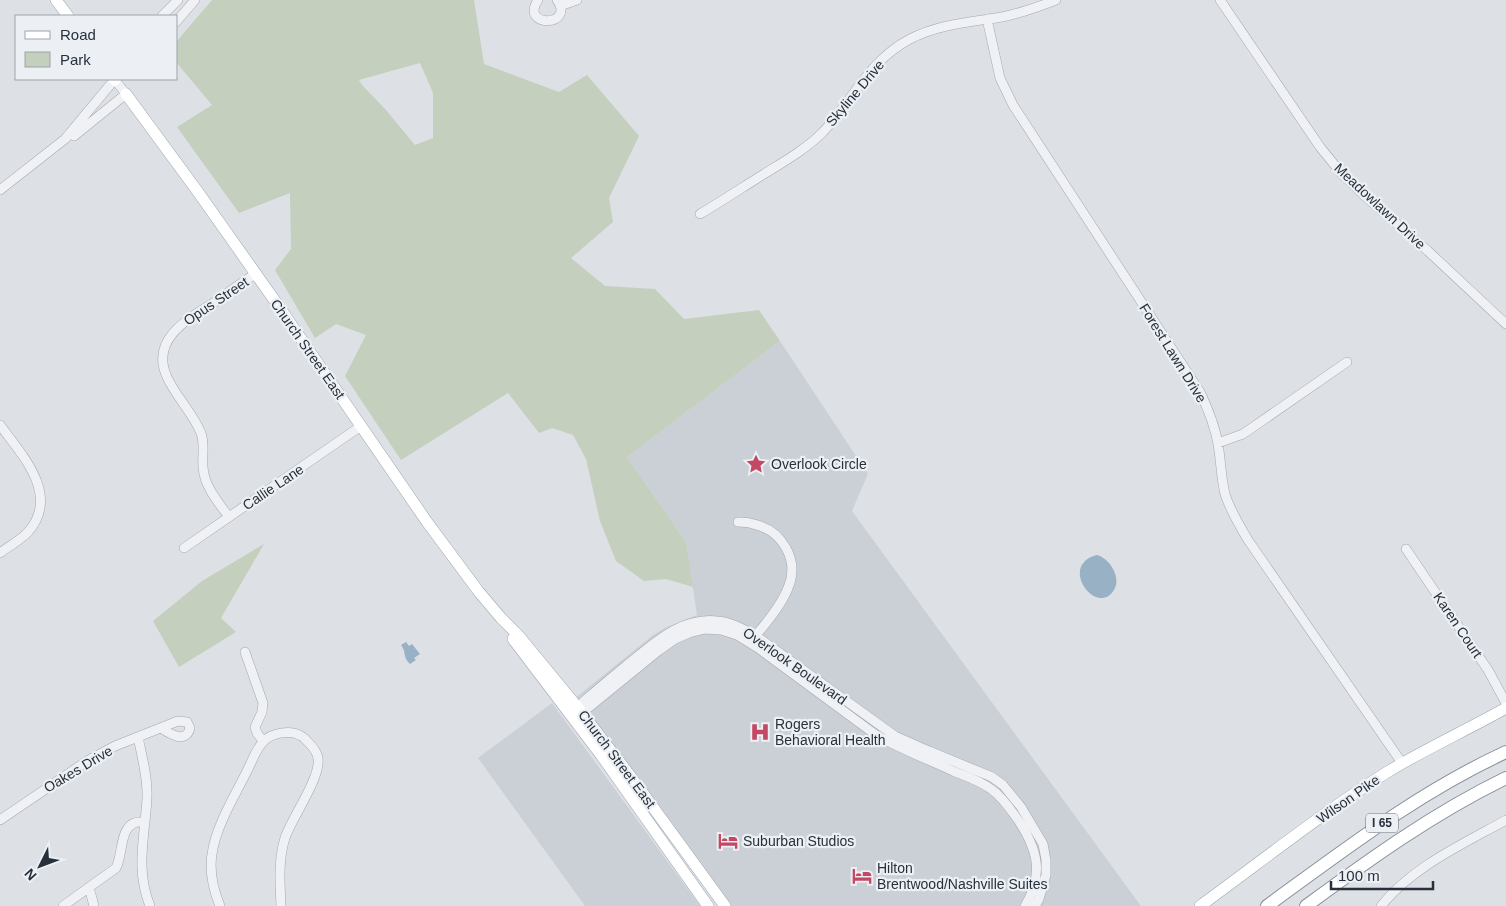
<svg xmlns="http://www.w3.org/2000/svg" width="1506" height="906" viewBox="0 0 1506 906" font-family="Helvetica,sans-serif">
	<rect width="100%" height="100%" fill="#dde1e6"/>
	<path fill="#cbd0d7" d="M 780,341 L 868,474 L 852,511 L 1141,906 L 730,906 L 574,699 L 653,635 L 667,627 L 697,615 L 686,542 L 627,457 Z
		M 552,703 L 700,906 L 585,906 L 478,758 Z"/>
	<path fill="#c4cfbe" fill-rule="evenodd" d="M 212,0 L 474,0 L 484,64 L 559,92 L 587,75 L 639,136 L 609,198 L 613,222 L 571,258 L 605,286 L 655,289 L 684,319 L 759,310 L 780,341 L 627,457 L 686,542 L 693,587 L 666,579 L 644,581 L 616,561 L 600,521 L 586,459 L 573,435 L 552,428 L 539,433 L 508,393 L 401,460 L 345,376 L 366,335 L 336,324 L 315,338 L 275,270 L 291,249 L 290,193 L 239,213 L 177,127 L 212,105 L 176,62 L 176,42 ZM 420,63 L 433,93 L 433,138 L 415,145 L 386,110 L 362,85 L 359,80 Z
		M 264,544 L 221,618 L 236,632 L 179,667 L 153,621 L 202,581 Z"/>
	<path fill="#99b1c4" d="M 1097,555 C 1109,558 1122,577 1114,590 C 1097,618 1057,565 1097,555 Z
		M 406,642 L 409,646 L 412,644 L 420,654 L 414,658 L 416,660 L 410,664 C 402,656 407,653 401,645 Z"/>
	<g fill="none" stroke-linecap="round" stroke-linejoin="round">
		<defs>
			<path id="minor" d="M 538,0 C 519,28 576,27 557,0
				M 1220,0 L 1320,147 L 1342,174 L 1367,198 L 1428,251 L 1506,324
				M 560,6 L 577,0
				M 162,16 L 178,0
				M 987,19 L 1000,78 L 1013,105 L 1200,392 C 1208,409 1215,426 1218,444 C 1221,461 1221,478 1225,494 C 1230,510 1239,525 1248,540 L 1402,763
				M 176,22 L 195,0
				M 74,136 L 126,94 L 115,80
				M 0,190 L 65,139 L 115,79
				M 700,214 C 722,201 743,187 764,174 C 785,161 806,149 823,132 C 854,99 867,62 910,39 C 939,24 971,22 1002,17 C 1021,13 1038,7 1056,0
				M 0,425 C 21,454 61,495 28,532 C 21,540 9,546 0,553
				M 1218,443 L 1243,434 L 1347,362
				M 229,517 C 218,502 204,486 203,467 C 202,455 205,444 201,433 C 193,413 176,397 167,377 C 149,338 191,317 218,300 C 230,291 243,282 255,274
				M 738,522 C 743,522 748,522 753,524 C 782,530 800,560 788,588 C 781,606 765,624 753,639
				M 184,548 L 361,426
				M 1406,549 L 1488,670 L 1506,703
				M 245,652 L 263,703 L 262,712 L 255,727 L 257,733 L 263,741
				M 583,707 L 583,702 C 597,690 612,677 627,665 C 653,644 680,617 717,621 C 731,622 743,629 756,636 L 895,736 L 929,751 L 992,777 L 1003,785 L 1021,807 L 1043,844 L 1046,860 L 1046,875 L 1039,899 L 1035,906
				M 580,709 L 583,707 L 588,708 L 658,651 L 675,639 L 689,633 L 705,629 L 721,630 L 737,635 L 758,648 L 876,735 C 901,749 927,759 953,771 C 965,776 979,780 991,789 C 1001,796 1009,807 1016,817 C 1037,847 1045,873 1025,906
				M 138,737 C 142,757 148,778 147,798 C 145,836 135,869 150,906
				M 0,820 L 87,761 L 115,746 L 178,721 L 187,722 L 190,728 C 186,744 170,734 161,728
				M 89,887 L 94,906
				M 63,906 L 116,868 C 124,853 118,818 145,822
				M 220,906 C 213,889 209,873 212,854 C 216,825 236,794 249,767 C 253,759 257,747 264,741 C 271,733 290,730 299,735 C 303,736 305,739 308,742 C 312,746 317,752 318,758 C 321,778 292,817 285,838 C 278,860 280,883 281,906
				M 1381,906 C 1412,867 1463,844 1506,820"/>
			<path id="major" d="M 56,0 L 68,16
				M 114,79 L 115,80
				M 126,94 L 198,192 L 275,301 L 427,522 L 479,592 L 501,618 L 519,636 L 579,709 L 631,777 L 725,906
				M 513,639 L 601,755 L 708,906
				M 1200,906 C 1262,861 1323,812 1389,771 C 1427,748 1467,730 1506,708"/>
			<path id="highway" d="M 1267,906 C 1344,850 1419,792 1506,752
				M 1306,906 C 1370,859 1434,813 1506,778"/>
		</defs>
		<use href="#minor" stroke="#a3a8af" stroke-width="10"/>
		<use href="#major" stroke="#9da6b1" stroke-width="12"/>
		<use href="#highway" stroke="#858f9b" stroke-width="14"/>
		<use href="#minor" stroke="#eff1f4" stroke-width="9"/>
		<use href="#major" stroke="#fff" stroke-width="11"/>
		<use href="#highway" stroke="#fff" stroke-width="12"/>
	</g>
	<defs>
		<symbol id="sight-bare" viewBox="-9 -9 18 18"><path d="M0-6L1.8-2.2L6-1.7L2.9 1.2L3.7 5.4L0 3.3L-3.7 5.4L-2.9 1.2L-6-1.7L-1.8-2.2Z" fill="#c44863" stroke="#ecf0f4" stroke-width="2.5" paint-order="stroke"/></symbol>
		<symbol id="hospital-bare" viewBox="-9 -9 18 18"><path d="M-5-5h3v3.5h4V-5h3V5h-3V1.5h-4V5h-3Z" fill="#c44863" stroke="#ecf0f4" stroke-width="2.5" paint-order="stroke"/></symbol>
		<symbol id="hotel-bare" viewBox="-9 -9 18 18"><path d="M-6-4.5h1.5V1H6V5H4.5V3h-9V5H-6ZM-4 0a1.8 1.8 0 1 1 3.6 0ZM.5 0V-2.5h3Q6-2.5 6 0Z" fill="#c44863" stroke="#ecf0f4" stroke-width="2.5" paint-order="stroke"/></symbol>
	</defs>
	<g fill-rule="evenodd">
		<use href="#sight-bare" x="742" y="450" width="28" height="28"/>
		<use href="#hospital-bare" x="746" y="718" width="28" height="28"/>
		<use href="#hotel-bare" x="714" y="827" width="28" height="28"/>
		<use href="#hotel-bare" x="848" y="862" width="28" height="28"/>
	</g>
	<g text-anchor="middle" stroke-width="4.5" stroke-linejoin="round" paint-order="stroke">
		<rect fill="#ecf0f4" stroke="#626a72" stroke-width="1" x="1366" y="813.5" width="32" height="19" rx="4"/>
		<g font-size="12" font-weight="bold" fill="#27303b">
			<text x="1382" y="827">I 65</text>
		</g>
		<g font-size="14" fill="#27303b" stroke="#ecf0f4">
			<text transform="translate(855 93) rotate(-50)" y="5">Skyline Drive</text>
			<text transform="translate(1380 206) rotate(43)" y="5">Meadowlawn Drive</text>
			<text transform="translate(216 301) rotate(-34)" y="5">Opus Street</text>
			<text transform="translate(308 349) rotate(55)" y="5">Church Street East</text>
			<text transform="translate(1173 353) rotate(58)" y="5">Forest Lawn Drive</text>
			<text transform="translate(273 487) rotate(-34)" y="5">Callie Lane</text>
			<text transform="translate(1458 625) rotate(56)" y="5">Karen Court</text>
			<text transform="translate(795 666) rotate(35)" y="5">Overlook Boulevard</text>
			<text transform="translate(617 759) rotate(53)" y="5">Church Street East</text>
			<text transform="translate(78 769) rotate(-31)" y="5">Oakes Drive</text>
			<text transform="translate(1348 799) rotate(-35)" y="5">Wilson Pike</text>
		</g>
		<g font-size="14" fill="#27303b" stroke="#ecf0f4" text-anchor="start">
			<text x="771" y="469">Overlook Circle</text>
			<text x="775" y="729">Rogers<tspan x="775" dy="16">Behavioral Health</tspan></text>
			<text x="743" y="846">Suburban Studios</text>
			<text x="877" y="873">Hilton<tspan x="877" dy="16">Brentwood/Nashville Suites</tspan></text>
		</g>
	</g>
	<rect x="15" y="15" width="162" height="65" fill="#ecf0f4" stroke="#9da3aa"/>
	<rect x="25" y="31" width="25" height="8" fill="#ffffff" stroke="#9da3aa"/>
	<text x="60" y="40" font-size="15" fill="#27303b">Road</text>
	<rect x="25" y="52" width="25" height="15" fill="#c4cfbe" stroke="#9da3aa"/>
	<text x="60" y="65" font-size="15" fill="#27303b">Park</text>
	<g transform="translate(40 866) rotate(228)" stroke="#ecf0f4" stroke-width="4" paint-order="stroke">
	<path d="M0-4L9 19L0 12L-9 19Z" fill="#27303b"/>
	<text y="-8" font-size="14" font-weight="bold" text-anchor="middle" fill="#27303b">N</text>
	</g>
	<path d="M1331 881v8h102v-8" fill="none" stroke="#27303b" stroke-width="2.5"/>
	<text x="1338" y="881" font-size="15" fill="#27303b" stroke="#ecf0f4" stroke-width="4" paint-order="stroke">100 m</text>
</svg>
